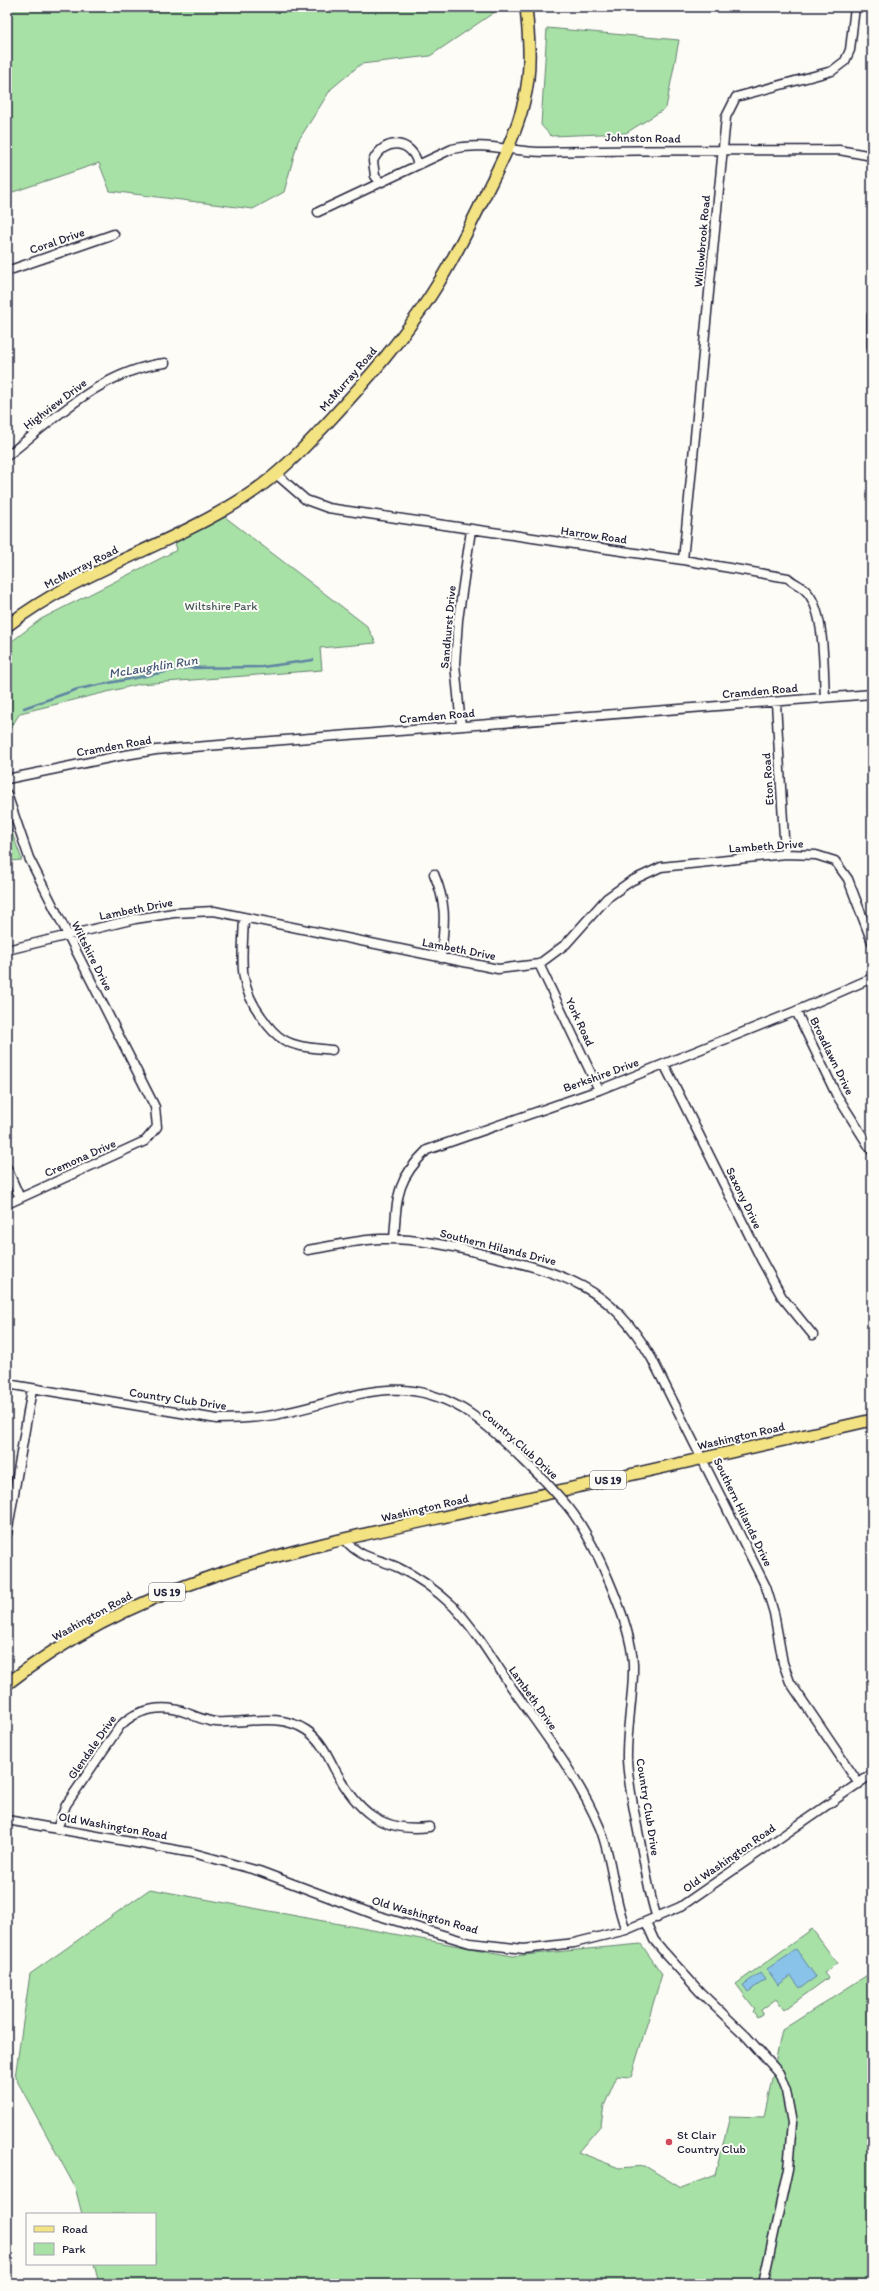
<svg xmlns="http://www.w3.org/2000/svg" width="879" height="2291" viewBox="0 0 879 2291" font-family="Itim,sans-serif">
	<rect width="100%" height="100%" fill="#fdfcf7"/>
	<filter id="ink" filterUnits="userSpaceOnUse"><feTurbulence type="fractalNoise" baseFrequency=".025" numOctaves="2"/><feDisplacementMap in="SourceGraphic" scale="8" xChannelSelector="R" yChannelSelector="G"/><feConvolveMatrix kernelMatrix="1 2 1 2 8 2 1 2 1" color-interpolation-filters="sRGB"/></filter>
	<g filter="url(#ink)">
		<path fill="#a8e1a6" stroke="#658270" d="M 7,7 L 502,7 L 430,56 L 361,64 L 331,89 L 298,141 L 284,192 L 253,209 L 110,191 L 99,163 L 7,194 Z
			M 547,28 L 679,40 L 666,108 L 626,133 L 551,136 L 541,125 Z
			M 225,517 L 367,626 L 376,643 L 320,648 L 322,670 L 140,684 L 20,713 L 7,734 L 7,645 L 41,619 L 177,550 L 175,543 Z
			M 7,819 L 22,860 L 10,861 L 7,854 Z
			M 150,1889 L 513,1956 L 641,1944 L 662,1974 L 631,2077 L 617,2076 L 604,2106 L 601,2125 L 578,2152 L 619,2168 L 645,2166 L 681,2188 L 715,2175 L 730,2116 L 764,2117 L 782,2030 L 872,1972 L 872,2284 L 99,2284 L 94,2264 L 155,2264 L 155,2214 L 82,2214 L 75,2187 L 15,2077 L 30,1974 Z
			M 812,1929 L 837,1963 L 824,1973 L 828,1978 L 784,2010 L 776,1999 L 761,2010 L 762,2014 L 757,2017 L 753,2011 L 755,2009 L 736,1984 Z"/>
		<path fill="#8ac3e9" stroke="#6083a3" d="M 796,1949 L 816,1977 L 800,1988 L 791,1976 L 778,1985 L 767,1969 Z
			M 760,1973 L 765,1980 L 748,1992 L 743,1985 Z"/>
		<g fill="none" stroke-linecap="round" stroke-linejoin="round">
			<path stroke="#6083a3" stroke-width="2.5" d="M 24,708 L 78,689 L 186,668 L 262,667 L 313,660"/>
			<defs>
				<path id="minor" d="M 380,182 L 375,176 L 373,161 C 384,137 412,139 418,165
					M 318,212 L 452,149 C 484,141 515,153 548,152 C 645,149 742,151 839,150 L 872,156
					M 7,271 L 114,234
					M 872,315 L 872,347
					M 7,456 C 54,419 103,370 165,363
					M 276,474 L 306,500 L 328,508 L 683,560 L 788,578 C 793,583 800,585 805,590 C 826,609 823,670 825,697
					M 683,560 L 726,117 L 736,97 L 832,71 L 845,61 L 850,50 L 855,7
					M 776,703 L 785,854
					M 461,726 L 455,664 L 458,620 L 471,530
					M 7,779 L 119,756 L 156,750 L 872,694
					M 7,794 L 29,858 L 155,1107 L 157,1127 L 145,1141 L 7,1204
					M 434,874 C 448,907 444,924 441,958
					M 244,917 C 243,956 236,982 261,1016 C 267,1025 275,1035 284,1040 C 298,1048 317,1048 332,1050
					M 7,950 L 135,919 L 174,913 L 214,911 L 498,969 L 539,964 L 566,944 L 607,898 L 631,881 L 661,867 L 785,854 L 816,855 L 835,861 L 848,879 L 872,942
					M 539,964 L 599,1090
					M 796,1011 L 836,1094 L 872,1151
					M 664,1064 L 761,1259 L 782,1297 L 813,1335
					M 7,1168 L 20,1198
					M 394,1239 C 397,1197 396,1180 427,1150 L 599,1090 L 796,1011 L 872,978
					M 308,1250 C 332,1246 356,1240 380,1239 C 417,1238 452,1246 487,1255 C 564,1274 610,1285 652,1359 L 766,1587 L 774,1613 L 783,1663 L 790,1682 L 859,1784
					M 7,1384 L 217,1419 C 240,1419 262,1418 284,1413 C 349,1400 397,1370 463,1409 C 494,1428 519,1457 545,1481
					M 563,1501 C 591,1531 631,1622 633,1664 C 634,1696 626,1728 627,1760 C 629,1792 637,1825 643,1856 C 647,1877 650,1898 657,1918
					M 7,1534 L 32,1389
					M 344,1539 C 362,1560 376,1557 399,1568 C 418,1577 437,1591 453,1606 C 475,1629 492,1658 510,1685 C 542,1731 578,1776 600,1828 C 613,1861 613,1897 626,1930
					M 7,1820 L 193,1853 L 259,1871 L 376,1915 L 470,1943 L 524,1949 L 574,1943 L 626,1930 L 680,1907 L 872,1774
					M 57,1829 L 66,1805 L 120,1726 C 137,1708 164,1704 187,1713 C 197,1717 205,1721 216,1722 C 246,1724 278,1712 306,1730 C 320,1739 327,1754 334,1768 C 356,1809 379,1833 429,1827
					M 646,1922 L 654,1940 L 664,1952 L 700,1992 L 746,2036 L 779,2073 L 786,2091 L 792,2123 L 788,2169 L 763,2284"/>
				<path id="major" d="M 7,626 C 78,571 167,547 242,499 C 276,478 304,448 331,419 C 367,380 402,340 431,295 C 453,261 471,225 488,189 C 502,161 517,132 524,101 C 532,70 529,38 526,7
					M 7,1684 C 148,1573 318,1545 488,1507 C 616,1478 744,1449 872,1420"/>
			</defs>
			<use href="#minor" stroke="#22223b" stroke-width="11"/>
			<use href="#major" stroke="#22223b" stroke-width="14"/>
			<use href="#minor" stroke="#fdfcf7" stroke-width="8"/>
			<use href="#major" stroke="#f4e382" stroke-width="11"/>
			<defs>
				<path id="minor-bridge" d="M 545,1481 L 563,1501"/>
			</defs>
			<use href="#minor-bridge" stroke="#22223b" stroke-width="11" stroke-linecap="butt"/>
			<use href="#minor-bridge" stroke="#fdfcf7" stroke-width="8"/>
		</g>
	</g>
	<circle fill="#d1495b" stroke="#fdfcf7" stroke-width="1.5" cx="669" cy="2142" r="4"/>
	<g text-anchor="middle" stroke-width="4" stroke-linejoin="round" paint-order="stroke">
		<g fill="#fdfcf7" stroke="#646373" stroke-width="1">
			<rect x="590" y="1471" width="36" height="18" rx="3"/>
			<rect x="149" y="1583" width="36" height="18" rx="3"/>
		</g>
		<g font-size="11" font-weight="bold" fill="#22223b">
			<text x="608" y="1484">US 19</text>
			<text x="167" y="1596">US 19</text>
		</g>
		<g font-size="12" fill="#22223b" stroke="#fdfcf7">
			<text transform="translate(643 138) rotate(1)" y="4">Johnston Road</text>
			<text transform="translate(57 241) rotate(-19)" y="4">Coral Drive</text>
			<text transform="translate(702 241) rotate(-85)" y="4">Willowbrook Road</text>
			<text transform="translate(348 379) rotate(-49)" y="4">McMurray Road</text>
			<text transform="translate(55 404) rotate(-37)" y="4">Highview Drive</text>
			<text transform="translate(594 535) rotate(8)" y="4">Harrow Road</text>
			<text transform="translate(81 567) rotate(-27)" y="4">McMurray Road</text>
			<text transform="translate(448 627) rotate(-85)" y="4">Sandhurst Drive</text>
			<text transform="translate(760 691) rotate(-5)" y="4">Cramden Road</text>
			<text transform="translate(437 716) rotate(-5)" y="4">Cramden Road</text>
			<text transform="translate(114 746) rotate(-10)" y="4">Cramden Road</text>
			<text transform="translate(768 779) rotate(-94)" y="4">Eton Road</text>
			<text transform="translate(766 846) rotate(-4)" y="4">Lambeth Drive</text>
			<text transform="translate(136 909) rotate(-11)" y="4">Lambeth Drive</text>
			<text transform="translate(459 949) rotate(11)" y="4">Lambeth Drive</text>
			<text transform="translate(92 956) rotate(63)" y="4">Wiltshire Drive</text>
			<text transform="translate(580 1022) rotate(65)" y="4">York Road</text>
			<text transform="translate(832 1056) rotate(64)" y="4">Broadlawn Drive</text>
			<text transform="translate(601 1075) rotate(-20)" y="4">Berkshire Drive</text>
			<text transform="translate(80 1158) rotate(-24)" y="4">Cremona Drive</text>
			<text transform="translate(744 1198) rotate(64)" y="4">Saxony Drive</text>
			<text transform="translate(498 1247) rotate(14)" y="4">Southern Hilands Drive</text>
			<text transform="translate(178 1399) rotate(8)" y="4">Country Club Drive</text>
			<text transform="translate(741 1436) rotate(-13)" y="4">Washington Road</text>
			<text transform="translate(520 1444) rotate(42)" y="4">Country Club Drive</text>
			<text transform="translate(425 1508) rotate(-13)" y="4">Washington Road</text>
			<text transform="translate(743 1512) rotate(64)" y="4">Southern Hilands Drive</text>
			<text transform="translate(92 1616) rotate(-29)" y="4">Washington Road</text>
			<text transform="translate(533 1698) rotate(55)" y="4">Lambeth Drive</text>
			<text transform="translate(92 1747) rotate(-55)" y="4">Glendale Drive</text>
			<text transform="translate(648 1807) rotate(81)" y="4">Country Club Drive</text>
			<text transform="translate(113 1826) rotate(10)" y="4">Old Washington Road</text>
			<text transform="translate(729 1858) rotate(-35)" y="4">Old Washington Road</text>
			<text transform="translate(425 1915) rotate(16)" y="4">Old Washington Road</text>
		</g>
		<g font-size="12" fill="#4a5b5b" stroke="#fdfcf7">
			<text x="221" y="610">Wiltshire Park</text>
		</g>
		<g font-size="12" fill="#22223b" stroke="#fdfcf7" text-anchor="start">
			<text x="677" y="2139">St Clair<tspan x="677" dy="14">Country Club</tspan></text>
		</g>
		<g font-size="13" font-style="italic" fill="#465a78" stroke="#fdfcf7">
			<text transform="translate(153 666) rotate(-9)" y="5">McLaughlin Run</text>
		</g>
	</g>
	<rect width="879" height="2291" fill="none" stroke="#fdfcf7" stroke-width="24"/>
	<rect x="12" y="12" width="855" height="2267" fill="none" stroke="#22223b" stroke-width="1.5" filter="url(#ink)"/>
	<rect x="26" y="2213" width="130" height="52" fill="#fdfcf7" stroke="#a5a5ac"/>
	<rect x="34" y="2226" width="20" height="6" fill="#f4e382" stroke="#a5a5ac"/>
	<text x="62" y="2233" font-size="12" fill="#22223b">Road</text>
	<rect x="34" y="2243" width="20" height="12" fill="#a8e1a6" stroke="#a5a5ac"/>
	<text x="62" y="2253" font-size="12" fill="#22223b">Park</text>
</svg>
